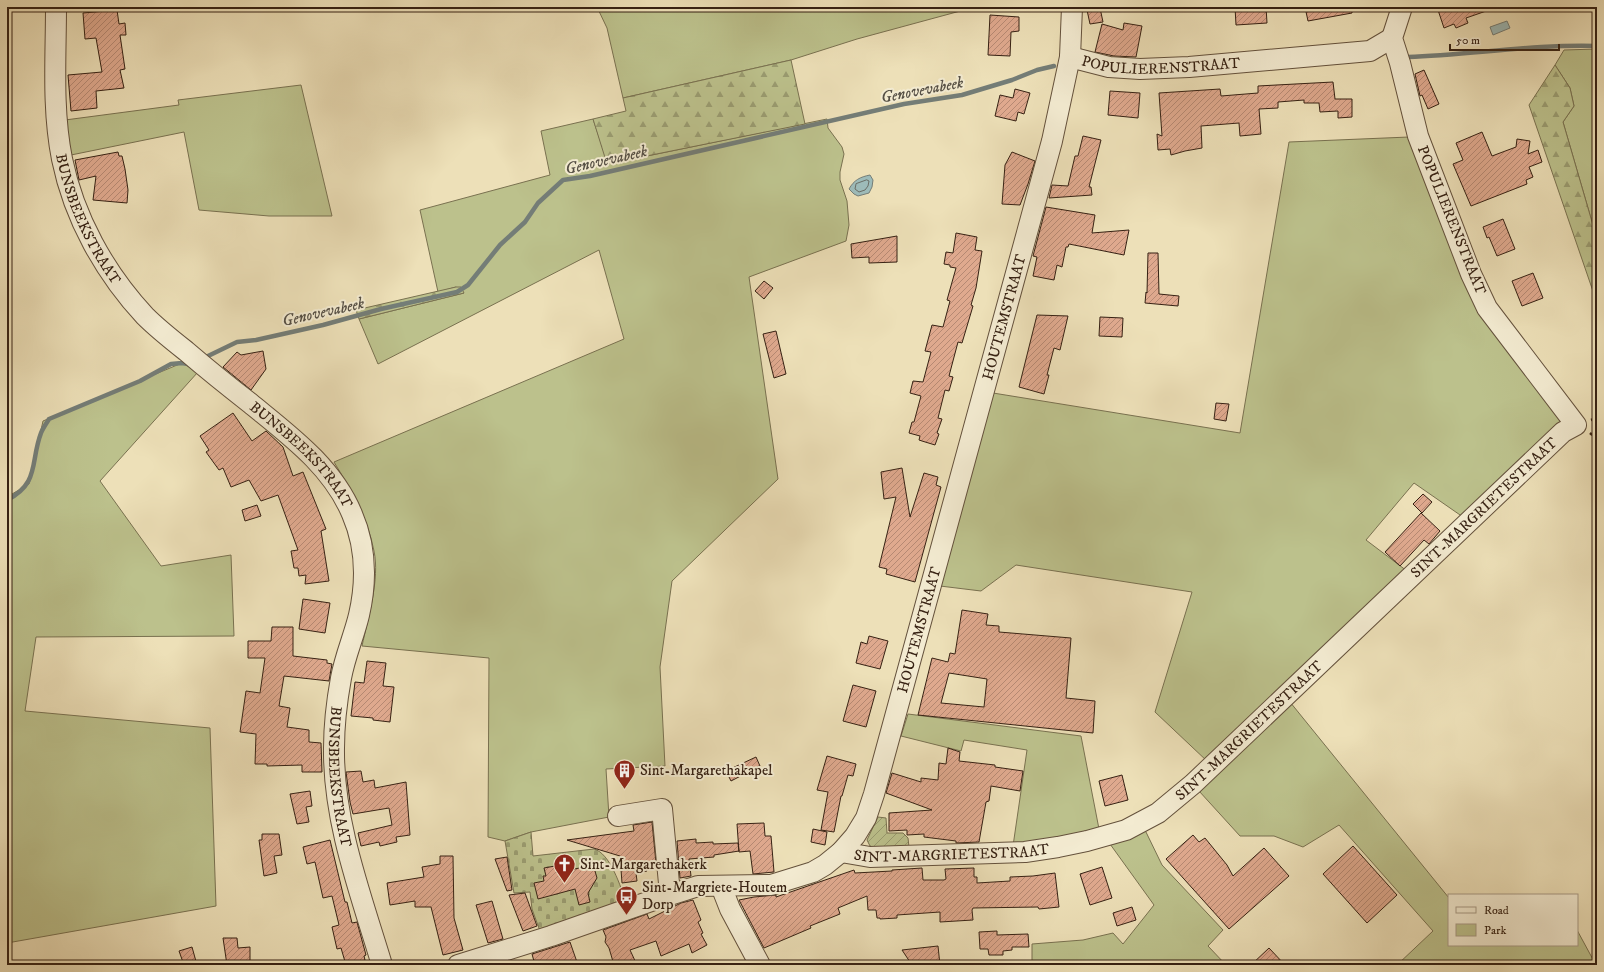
<svg xmlns="http://www.w3.org/2000/svg" width="1604" height="972" viewBox="0 0 1604 972" font-family="'IM FELL DW Pica',serif">
	<defs>
		<pattern id="forest-firs" width="22" height="20" patternUnits="userSpaceOnUse"><rect width="22" height="20" fill="#bcc18c"/><path d="M5 1l3.5 6h-7zM16 11l3.5 6h-7z" fill="#9a9c71"/></pattern>
		<pattern id="cemetery-stones" width="16" height="16" patternUnits="userSpaceOnUse"><rect width="16" height="16" fill="#bcc18c"/><path d="M2 7V4a2 2 0 0 1 4 0v3zM10 15v-3a2 2 0 0 1 4 0v3z" fill="#9a9c71"/></pattern>
		<pattern id="garden-furrows" width="10" height="10" patternUnits="userSpaceOnUse"><rect width="10" height="10" fill="#bcc18c"/><path d="M-1 1l2-2M0 10L10 0M9 11l2-2" fill="none" stroke="#9a9c71"/></pattern>
		<pattern id="building-hatch" width="6" height="6" patternUnits="userSpaceOnUse"><rect width="6" height="6" fill="#dfa98e"/><path d="M-1 1l2-2M0 6l6-6M5 7l2-2" fill="none" stroke="#b68973"/></pattern>
	</defs>
	<rect width="100%" height="100%" fill="#ede0b8"/>
	<filter id="stains"><feTurbulence type="fractalNoise" baseFrequency=".005" numOctaves="4"/><feColorMatrix values="0 0 0 0 .2 0 0 0 0 .09 0 0 0 0 .02 0 0 0 .5 -.17"/></filter>
	<radialGradient id="worn" r=".72"><stop offset=".6" stop-color="#630" stop-opacity="0"/><stop offset="1" stop-color="#630" stop-opacity=".3"/></radialGradient>
	<path fill="#bcc18c" stroke="#797150" d="M 597,7 L 975,7 L 857,39 L 791,60 L 623,98 L 607,28 Z
		M 1597,49 L 1597,239 L 1563,122 L 1574,106 L 1570,88 L 1555,65 L 1564,50 Z
		M 301,85 L 332,216 L 269,216 L 199,210 L 184,132 L 71,155 L 65,120 L 179,105 L 178,100 Z
		M 593,119 L 608,164 L 827,119 L 828,128 L 842,147 L 844,154 L 840,172 L 840,180 L 847,201 L 849,225 L 846,241 L 749,277 L 778,479 L 672,581 L 660,667 L 665,766 L 606,769 L 609,817 L 531,832 L 505,841 L 488,837 L 489,658 L 362,646 C 368,618 380,579 374,551 C 368,519 351,490 334,462 L 624,339 L 599,250 L 378,364 L 359,319 L 464,293 L 456,287 L 438,292 L 420,210 L 550,175 L 541,131 Z
		M 1409,137 L 1464,280 L 1562,418 L 1559,426 L 1463,517 L 1414,483 L 1366,540 L 1407,571 L 1208,762 L 1155,712 L 1192,592 L 1016,565 L 981,591 L 940,586 L 993,393 L 1240,433 L 1289,142 Z
		M 182,363 L 198,372 L 100,481 L 161,566 L 231,555 L 234,636 L 36,637 L 25,711 L 210,728 L 216,906 L 7,943 L 7,497 L 29,484 L 43,421 Z
		M 1290,702 L 1449,898 L 1449,945 L 1577,945 L 1577,930 L 1596,965 L 1397,965 L 1433,931 L 1339,825 L 1303,847 L 1274,836 L 1240,836 L 1199,791 Z
		M 908,714 L 1081,736 L 1099,829 L 1013,846 L 1027,750 L 964,740 L 961,751 L 901,736 Z
		M 1145,830 L 1162,865 L 1223,930 L 1208,946 L 1226,965 L 1032,965 L 1032,944 L 1083,940 L 1113,933 L 1123,944 L 1154,905 L 1110,844 Z"/>
	<path fill="url(#forest-firs)" stroke="#797150" d="M 791,60 L 805,124 L 607,164 L 593,119 L 626,111 L 623,98 Z
		M 1555,65 L 1570,88 L 1574,106 L 1563,122 L 1597,239 L 1597,299 L 1596,300 L 1529,105 Z
		M 456,287 L 461,287 L 464,293 L 359,319 L 356,310 Z"/>
	<path fill="url(#cemetery-stones)" stroke="#797150" d="M 531,832 L 533,856 L 594,849 C 610,853 621,887 626,903 L 540,931 L 532,909 L 530,892 L 514,893 L 505,841 Z"/>
	<path fill="url(#garden-furrows)" stroke="#797150" d="M 878,817 L 886,818 L 887,833 L 903,833 L 908,838 L 909,847 L 876,848 L 870,846 L 867,840 Z"/>
	<path fill="#9dbbb9" stroke="#747d77" d="M 1507,21 L 1510,28 L 1493,35 L 1490,27 Z
		M 870,175 L 873,180 L 872,187 L 869,193 L 858,196 L 854,194 L 849,189 C 854,180 860,177 870,175 Z"/>
	<g fill="none" stroke-linecap="round" stroke-linejoin="round">
		<path stroke="#6a6e66" stroke-width="1" d="M 867,180 L 869,181 L 868,186 L 865,190 L 859,192 L 855,189 L 856,184 Z"/>
		<path stroke="#747d77" stroke-width="4.5" d="M 1408,57 C 1471,55 1534,44 1597,46
			M 208,356 L 237,342 L 256,340 L 323,325 L 381,309 L 457,292 L 468,285 L 500,245 L 525,222 L 538,203 L 563,180 L 590,176 L 904,104 L 962,95 L 1012,80 L 1037,70 L 1054,66
			M 7,500 C 40,483 30,462 41,433 C 43,428 46,424 49,419 L 140,381 L 171,364 L 182,363 L 188,364"/>
	</g>
	<path fill="url(#building-hatch)" stroke="#362113" fill-rule="evenodd" d="M 1235,7 L 1266,7 L 1267,23 L 1236,25 Z
		M 1305,7 L 1352,7 L 1352,13 L 1308,21 Z
		M 1437,7 L 1492,7 L 1492,9 L 1466,18 L 1468,23 L 1456,28 L 1454,24 L 1444,28 Z
		M 1100,8 L 1103,22 L 1090,24 L 1087,10 Z
		M 117,10 L 119,24 L 125,23 L 126,35 L 120,35 L 125,69 L 120,70 L 124,88 L 96,91 L 97,108 L 71,111 L 68,75 L 102,72 L 96,38 L 85,39 L 83,13 Z
		M 990,15 L 1019,17 L 1019,31 L 1011,32 L 1010,56 L 988,55 Z
		M 1124,23 L 1142,26 L 1136,57 L 1114,56 L 1095,52 L 1102,24 L 1123,30 Z
		M 1424,70 L 1439,104 L 1428,109 L 1422,95 L 1420,96 L 1415,74 Z
		M 1333,82 L 1335,99 L 1352,99 L 1352,117 L 1338,118 L 1338,111 L 1320,112 L 1319,103 L 1304,103 L 1304,100 L 1278,102 L 1278,108 L 1259,109 L 1261,134 L 1240,136 L 1239,123 L 1201,126 L 1202,148 L 1185,151 L 1171,155 L 1170,149 L 1158,150 L 1157,134 L 1162,136 L 1159,93 L 1220,89 L 1221,96 L 1258,93 L 1258,86 Z
		M 1015,89 L 1030,93 L 1024,114 L 1018,112 L 1016,121 L 995,116 L 1000,95 L 1013,98 Z
		M 1110,91 L 1140,93 L 1138,118 L 1108,115 Z
		M 1482,132 L 1492,156 L 1516,147 L 1517,139 L 1530,141 L 1528,154 L 1538,150 L 1542,162 L 1529,167 L 1533,177 L 1526,180 L 1527,184 L 1471,206 L 1453,164 L 1463,160 L 1456,143 Z
		M 1083,136 L 1101,140 L 1089,187 L 1091,187 L 1092,195 L 1049,198 L 1052,185 L 1068,186 L 1075,156 L 1078,156 Z
		M 118,152 L 119,156 L 122,156 L 125,169 L 128,190 L 127,203 L 93,200 L 96,176 L 79,180 L 75,160 Z
		M 1012,152 L 1035,161 L 1028,184 L 1020,205 L 1002,204 L 1005,165 Z
		M 1046,207 L 1095,215 L 1092,233 L 1129,230 L 1124,255 L 1069,244 L 1068,247 L 1066,247 L 1062,267 L 1057,265 L 1054,280 L 1033,276 L 1037,257 L 1033,256 Z
		M 1503,219 L 1515,249 L 1497,256 L 1489,237 L 1487,238 L 1483,227 Z
		M 956,233 L 977,237 L 975,250 L 982,251 L 976,288 L 971,305 L 973,306 L 962,343 L 958,342 L 949,376 L 953,377 L 949,391 L 945,390 L 938,418 L 942,419 L 937,433 L 939,434 L 935,445 L 922,441 L 919,440 L 920,436 L 909,433 L 912,422 L 914,422 L 921,396 L 910,393 L 913,381 L 923,382 L 931,352 L 925,351 L 932,325 L 943,327 L 950,301 L 947,300 L 956,268 L 950,267 L 950,265 L 944,264 L 946,252 L 953,253 Z
		M 897,236 L 897,262 L 869,263 L 869,257 L 852,258 L 851,244 Z
		M 1148,253 L 1158,253 L 1159,294 L 1179,296 L 1178,306 L 1145,303 L 1146,292 L 1147,293 Z
		M 1533,273 L 1543,298 L 1522,306 L 1512,281 Z
		M 764,281 L 773,288 L 764,299 L 755,291 Z
		M 1037,315 L 1068,316 L 1060,350 L 1054,348 L 1047,375 L 1049,375 L 1044,394 L 1019,387 Z
		M 1100,317 L 1123,318 L 1122,337 L 1099,336 Z
		M 776,331 L 786,374 L 774,378 L 763,334 Z
		M 263,351 L 266,369 L 251,390 L 223,367 L 237,352 L 241,355 Z
		M 1216,403 L 1229,404 L 1226,421 L 1214,419 Z
		M 233,413 L 252,441 L 266,431 L 283,447 L 293,476 L 303,472 L 326,529 L 321,531 L 329,581 L 305,584 L 306,575 L 299,576 L 298,568 L 294,568 L 291,551 L 298,550 L 278,495 L 261,501 L 249,480 L 231,487 L 223,468 L 219,470 L 206,452 L 209,450 L 200,436 Z
		M 902,468 L 910,517 L 924,473 L 938,477 L 936,485 L 941,487 L 915,582 L 886,574 L 887,569 L 879,567 L 896,497 L 884,499 L 881,472 Z
		M 1423,494 L 1432,502 L 1422,513 L 1413,504 Z
		M 257,505 L 261,516 L 245,521 L 242,510 Z
		M 1421,513 L 1440,531 L 1429,544 L 1424,540 L 1400,566 L 1385,552 Z
		M 303,599 L 330,603 L 325,633 L 299,629 Z
		M 962,610 L 988,614 L 986,625 L 999,626 L 999,632 L 1071,638 L 1066,698 L 1095,701 L 1093,733 L 918,715 L 932,658 L 948,662 L 950,653 L 955,654 ZM 949,673 L 987,679 L 984,707 L 941,703 Z
		M 272,627 L 293,627 L 293,656 L 327,660 L 327,663 L 332,664 L 329,681 L 284,676 L 279,706 L 290,708 L 287,727 L 309,730 L 309,742 L 321,743 L 322,772 L 302,772 L 302,765 L 267,766 L 267,764 L 255,764 L 256,734 L 240,732 L 246,691 L 260,693 L 265,658 L 248,658 L 248,641 L 271,641 Z
		M 869,636 L 888,641 L 880,669 L 856,663 L 861,642 L 867,644 Z
		M 367,661 L 386,663 L 383,686 L 394,687 L 390,722 L 373,720 L 373,718 L 351,716 L 355,682 L 364,683 Z
		M 853,685 L 876,691 L 866,727 L 843,721 Z
		M 948,748 L 960,752 L 959,761 L 995,765 L 995,767 L 1023,771 L 1020,791 L 991,786 L 989,801 L 986,802 L 979,842 L 956,843 L 956,841 L 924,837 L 924,834 L 907,835 L 907,830 L 889,831 L 889,813 L 932,810 L 886,793 L 892,773 L 921,782 L 921,778 L 938,780 L 939,763 L 946,764 Z
		M 827,756 L 856,764 L 853,776 L 848,775 L 842,796 L 841,796 L 834,832 L 821,830 L 828,792 L 817,790 Z
		M 756,757 L 760,766 L 731,781 L 726,771 Z
		M 361,771 L 363,782 L 374,780 L 375,788 L 406,782 L 410,835 L 396,837 L 397,842 L 380,846 L 379,842 L 361,846 L 358,833 L 392,825 L 389,808 L 353,814 L 350,802 L 346,772 Z
		M 1122,775 L 1128,800 L 1105,806 L 1099,781 Z
		M 310,791 L 312,806 L 306,807 L 309,822 L 297,824 L 290,794 Z
		M 652,822 L 656,863 L 646,864 L 647,871 L 636,873 L 637,881 L 622,883 L 620,856 L 567,840 L 634,831 L 633,825 Z
		M 764,823 L 765,836 L 771,836 L 774,872 L 753,874 L 750,851 L 739,852 L 737,824 Z
		M 813,829 L 827,832 L 825,845 L 811,842 Z
		M 262,834 L 279,834 L 282,855 L 274,856 L 277,873 L 264,876 L 259,840 L 262,840 Z
		M 1193,835 L 1199,842 L 1205,838 L 1227,865 L 1233,876 L 1264,848 L 1289,876 L 1229,929 L 1166,859 Z
		M 696,839 L 696,843 L 713,842 L 713,844 L 738,843 L 739,851 L 714,855 L 714,857 L 689,859 L 691,876 L 680,878 L 677,841 Z
		M 330,840 L 345,902 L 347,902 L 352,923 L 357,922 L 366,955 L 364,956 L 365,960 L 347,965 L 346,965 L 341,948 L 337,949 L 332,927 L 339,925 L 332,896 L 323,898 L 315,862 L 307,864 L 303,847 Z
		M 1353,846 L 1397,895 L 1367,923 L 1323,874 Z
		M 440,856 L 453,856 L 454,918 L 463,950 L 443,955 L 431,907 L 415,907 L 415,901 L 390,905 L 387,883 L 424,877 L 422,867 L 440,864 Z
		M 507,857 L 512,890 L 507,891 L 495,859 Z
		M 555,866 L 557,873 L 588,866 L 595,871 L 597,878 L 588,893 L 590,902 L 579,905 L 575,889 L 538,899 L 534,883 L 544,881 L 543,876 L 546,876 L 544,868 Z
		M 1102,867 L 1112,898 L 1090,905 L 1080,874 Z
		M 922,868 L 923,880 L 944,880 L 946,879 L 945,869 L 974,868 L 974,877 L 977,877 L 977,883 L 1010,881 L 1010,877 L 1033,876 L 1055,873 L 1059,907 L 1039,909 L 1038,907 L 973,908 L 972,910 L 973,920 L 940,922 L 940,912 L 897,915 L 897,918 L 880,919 L 880,918 L 877,918 L 876,910 L 868,910 L 867,896 L 838,908 L 840,914 L 810,926 L 811,928 L 764,948 L 739,900 L 754,897 L 776,895 L 776,897 L 854,870 L 855,873 L 892,871 L 892,870 Z
		M 525,893 L 537,926 L 523,931 L 509,895 Z
		M 693,900 L 701,920 L 698,922 L 703,933 L 701,934 L 707,945 L 692,953 L 689,944 L 661,956 L 656,941 L 630,950 L 637,965 L 614,965 L 609,948 L 605,942 L 606,937 L 603,930 L 647,914 L 649,919 L 681,903 Z
		M 492,901 L 503,939 L 488,943 L 476,905 Z
		M 1132,907 L 1136,920 L 1117,926 L 1113,913 Z
		M 997,931 L 997,935 L 1028,934 L 1029,947 L 1012,947 L 1012,950 L 1003,951 L 1003,955 L 989,955 L 988,949 L 980,949 L 979,932 Z
		M 223,938 L 237,938 L 238,948 L 250,947 L 250,965 L 227,965 Z
		M 570,942 L 578,965 L 535,965 L 532,954 Z
		M 938,946 L 940,965 L 912,965 L 902,950 Z
		M 192,947 L 197,965 L 184,965 L 179,951 Z
		M 1269,948 L 1285,965 L 1251,965 Z"/>
	<g fill="none" stroke-linecap="round" stroke-linejoin="round">
		<defs>
			<g id="minor">
				<path id="s1" d="M 56,7 C 56,57 52,109 62,159 C 74,218 105,273 145,316 C 158,329 172,340 186,351 C 207,369 228,386 250,403 C 289,435 332,466 352,514 C 366,546 367,580 359,615 C 354,636 345,656 341,678 C 337,700 334,725 334,748 C 333,822 361,895 382,965"/>
				<path id="s2" d="M 1070,57 L 1109,67 L 1140,69 L 1189,67 L 1370,51 L 1392,38"/>
				<path d="M 618,816 L 662,809 L 670,894"/>
				<path id="s3" d="M 841,852 L 870,857 L 1025,852 L 1058,847 L 1087,841 L 1126,830 L 1158,813 L 1193,784 L 1563,432 L 1576,425 L 1487,308 L 1471,274 L 1418,136 L 1400,63 L 1392,38 L 1402,7"/>
				<path d="M 721,886 L 730,909 L 760,965"/>
				<path id="s4" d="M 458,965 L 551,936 L 651,901 L 698,886 L 771,885 L 813,872 L 825,865 L 841,852 L 855,836 L 866,818 L 874,794 L 1052,141 L 1070,57 L 1072,7"/>
			</g>
		</defs>
		<use href="#minor" stroke="#64513c" stroke-width="22"/>
		<path stroke="#362113" stroke-width="2.5" stroke-dasharray="3 2" stroke-linecap="butt" d="M 1591,420 L 1597,418
			M 1590,433 L 1597,439"/>
		<use href="#minor" stroke="#f3ebd1" stroke-width="20"/>
	</g>
	<defs>
		<symbol id="building-pin" viewBox="-11 -11 22 30"><path d="M0 17L-7.5 6A9.5 9.5 0 1 1 7.5 6Z" fill="#8f2418" stroke="#f3ebd1"/><path d="M-4-6H4V6H1V3H-1V6H-4ZM-2.5-4.3h1.7v1.8h-1.7ZM.8-4.3h1.7v1.8H.8ZM-2.5-1h1.7V.8h-1.7ZM.8-1h1.7V.8H.8Z" fill="#fff"/></symbol>
		<symbol id="church-pin" viewBox="-11 -11 22 30"><path d="M0 17L-7.5 6A9.5 9.5 0 1 1 7.5 6Z" fill="#8f2418" stroke="#f3ebd1"/><path d="M-1.2-6h2.4v3.5h3.3v2.4h-3.3V6h-2.4V-.1h-3.3v-2.4h3.3Z" fill="#fff"/></symbol>
		<symbol id="bus-pin" viewBox="-11 -11 22 30"><path d="M0 17L-7.5 6A9.5 9.5 0 1 1 7.5 6Z" fill="#8f2418" stroke="#f3ebd1"/><path d="M-5-6H5V4H4V6H2V4H-2V6H-4V4H-5ZM-3.5-4V0h7V-4ZM-3.5 1.2v1.5H-2V1.2ZM2 1.2v1.5H3.5V1.2Z" fill="#fff"/></symbol>
	</defs>
	<g fill-rule="evenodd">
		<use href="#building-pin" x="612" y="758" width="25" height="34"/>
		<use href="#church-pin" x="552" y="852" width="25" height="34"/>
		<use href="#bus-pin" x="614" y="884" width="25" height="34"/>
	</g>
	<g text-anchor="middle" stroke-width="4" stroke-linejoin="round" paint-order="stroke">
		<g font-size="15" fill="#362113" stroke="#f3ebd1">
			<text dy="5" stroke="none"><textPath href="#s2" startOffset="92">POPULIERENSTRAAT</textPath></text>
			<text dy="5" stroke="none"><textPath href="#s1" startOffset="218">BUNSBEEKSTRAAT</textPath></text>
			<text transform="translate(1452 220) rotate(68)" y="5">POPULIERENSTRAAT</text>
			<text dy="5" stroke="none"><textPath href="#s4" startOffset="966">HOUTEMSTRAAT</textPath></text>
			<text dy="5" stroke="none"><textPath href="#s1" startOffset="542">BUNSBEEKSTRAAT</textPath></text>
			<text dy="5" stroke="none"><textPath href="#s3" startOffset="771">SINT-MARGRIETESTRAAT</textPath></text>
			<text dy="5" stroke="none"><textPath href="#s4" startOffset="642">HOUTEMSTRAAT</textPath></text>
			<text dy="5" stroke="none"><textPath href="#s3" startOffset="447">SINT-MARGRIETESTRAAT</textPath></text>
			<text dy="5" stroke="none"><textPath href="#s1" startOffset="889">BUNSBEEKSTRAAT</textPath></text>
			<text dy="5" stroke="none"><textPath href="#s3" startOffset="111">SINT-MARGRIETESTRAAT</textPath></text>
		</g>
		<g font-size="15" fill="#362113" stroke="#f3ebd1" text-anchor="start">
			<text x="640" y="775">Sint-Margarethakapel</text>
			<text x="580" y="869">Sint-Margarethakerk</text>
			<text x="642" y="892">Sint-Margriete-Houtem<tspan x="642" dy="17">Dorp</tspan></text>
		</g>
		<g font-size="16" font-style="italic" fill="#554f45" stroke="#f3ebd1">
			<text transform="translate(922 89) rotate(-11)" y="6">Genovevabeek</text>
			<text transform="translate(606 159) rotate(-13)" y="6">Genovevabeek</text>
			<text transform="translate(323 311) rotate(-13)" y="6">Genovevabeek</text>
		</g>
	</g>
	<rect width="1604" height="972" fill="none" stroke="#ede0b8" stroke-width="24"/>
	<rect x="8" y="8" width="1588" height="956" fill="none" stroke="#362113" stroke-width="2"/>
	<rect x="12" y="12" width="1580" height="948" fill="none" stroke="#362113"/>
	<rect x="1448" y="894" width="130" height="52" fill="#f3ebd1" stroke="#a79a85"/>
	<rect x="1456" y="907" width="20" height="6" fill="#f3ebd1" stroke="#a79a85"/>
	<text x="1484" y="914" font-size="12" fill="#362113">Road</text>
	<rect x="1456" y="924" width="20" height="12" fill="#bcc18c" stroke="#a79a85"/>
	<text x="1484" y="934" font-size="12" fill="#362113">Park</text>
	<path d="M1450 44v6h109v-6" fill="none" stroke="#362113" stroke-width="2"/>
	<text x="1456" y="44" font-size="12" fill="#362113" stroke="#f3ebd1" stroke-width="3" paint-order="stroke">50 m</text>
	<rect width="100%" height="100%" filter="url(#stains)"/>
	<rect width="100%" height="100%" fill="url(#worn)"/>
</svg>
